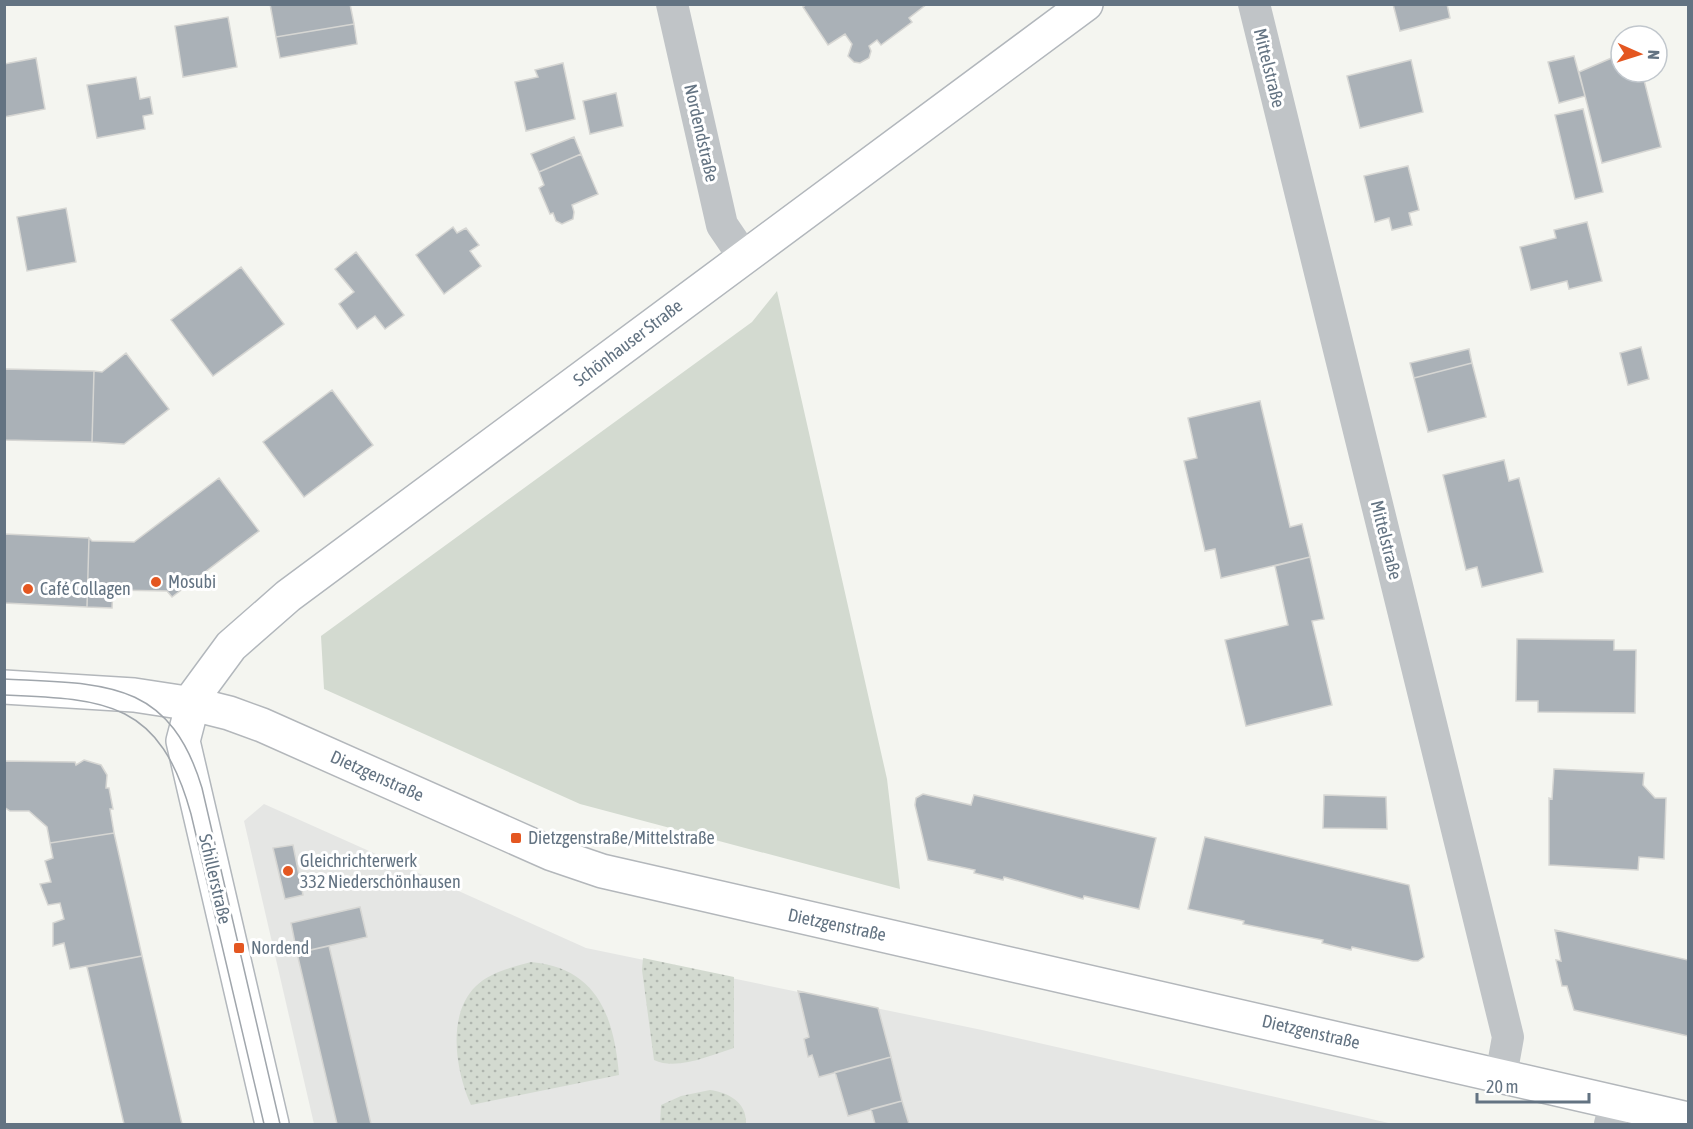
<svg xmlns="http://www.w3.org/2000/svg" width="1693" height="1129" viewBox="0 0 1693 1129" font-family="'Asap Condensed',sans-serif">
	<defs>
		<pattern id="grass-dots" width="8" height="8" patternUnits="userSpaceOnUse" patternTransform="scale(1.5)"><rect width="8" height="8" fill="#d3dad0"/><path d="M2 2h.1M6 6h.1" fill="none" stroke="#afb5ae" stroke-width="1.8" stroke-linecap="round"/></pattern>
	</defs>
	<rect width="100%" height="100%" fill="#f4f5f0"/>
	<path fill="#e5e6e4" d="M 264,804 L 586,948 L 982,1030 L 1393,1124 L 314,1124 L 244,821 Z"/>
	<path fill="url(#grass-dots)" d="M 643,958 L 734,977 L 734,1048 C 711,1055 677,1071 654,1060 L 642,970 Z
		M 531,962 C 597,968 614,1016 619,1075 L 471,1105 C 456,1072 446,1015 476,986 C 490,972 513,967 531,962 Z
		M 710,1090 C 729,1093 747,1102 746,1124 L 660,1124 L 661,1105 L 681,1096 Z"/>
	<path fill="#d3dad0" d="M 777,291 L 887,779 L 900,889 L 580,804 L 324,689 L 321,636 L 752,322 Z"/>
	<path fill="#aab1b7" stroke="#d6d6d3" stroke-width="1.5" d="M 270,4 L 350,4 L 354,24 L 276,37 Z
		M 807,4 L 927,4 L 909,18 L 912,22 L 881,45 L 877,40 L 869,46 L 871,51 L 869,58 L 860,63 L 854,62 L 848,56 L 852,44 L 845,34 L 828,45 L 803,7 Z
		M 1393,4 L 1447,4 L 1450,18 L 1400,31 Z
		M 228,17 L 237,67 L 183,77 L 175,26 Z
		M 354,24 L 357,44 L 280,58 L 276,37 Z
		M 1621,54 L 1621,72 L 1642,72 L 1661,147 L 1602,163 L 1579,72 Z
		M 1574,56 L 1585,96 L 1559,103 L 1548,62 Z
		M 36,58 L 45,109 L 4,117 L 4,64 Z
		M 1411,60 L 1423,112 L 1360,128 L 1347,76 Z
		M 563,63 L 575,119 L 526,131 L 515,82 L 538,77 L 535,70 Z
		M 136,77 L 140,99 L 150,97 L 153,114 L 143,116 L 145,129 L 97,138 L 87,85 Z
		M 616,93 L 623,126 L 590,134 L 583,101 Z
		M 1583,109 L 1603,192 L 1575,199 L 1555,115 Z
		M 574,137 L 581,154 L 539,172 L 531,154 Z
		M 581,154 L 598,194 L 572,205 L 574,212 L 573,219 L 562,224 L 556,221 L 553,213 L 550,214 L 539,188 L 544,185 L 539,172 Z
		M 1408,166 L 1419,210 L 1409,213 L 1412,225 L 1392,230 L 1389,218 L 1375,222 L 1364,176 Z
		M 66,208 L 76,262 L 27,271 L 17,217 Z
		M 1587,222 L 1602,281 L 1569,289 L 1567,281 L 1531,290 L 1520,247 L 1556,238 L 1554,230 Z
		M 453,227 L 457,233 L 466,228 L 479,245 L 470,251 L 481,266 L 444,294 L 416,255 Z
		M 356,252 L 404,315 L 385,329 L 375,316 L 357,329 L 339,304 L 354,292 L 335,269 Z
		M 241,267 L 284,324 L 213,376 L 171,320 Z
		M 1641,347 L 1649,379 L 1628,385 L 1620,353 Z
		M 1469,349 L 1472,363 L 1414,378 L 1410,363 Z
		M 126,353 L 169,409 L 124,444 L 92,442 L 94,371 L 102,372 Z
		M 1472,363 L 1486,417 L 1428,432 L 1414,378 Z
		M 4,369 L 94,371 L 92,442 L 4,440 Z
		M 332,390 L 373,445 L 304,497 L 263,442 Z
		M 1260,401 L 1290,527 L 1302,524 L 1310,557 L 1221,578 L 1215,549 L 1205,551 L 1184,461 L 1197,458 L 1188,418 Z
		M 1504,460 L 1509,481 L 1519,478 L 1543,572 L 1482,587 L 1477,567 L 1466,570 L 1443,475 Z
		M 219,478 L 259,531 L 172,597 L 167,591 L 113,590 L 112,608 L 87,607 L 89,538 L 92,541 L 134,542 Z
		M 4,534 L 89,538 L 87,607 L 4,603 Z
		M 1310,557 L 1324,619 L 1312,621 L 1332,705 L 1246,726 L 1225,640 L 1288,625 L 1275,566 Z
		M 1517,639 L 1614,640 L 1614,650 L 1636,650 L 1635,713 L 1538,712 L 1538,701 L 1516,701 Z
		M 84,760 L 101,765 L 107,775 L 106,788 L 109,788 L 113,809 L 110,809 L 114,833 L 50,843 L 47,827 L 29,811 L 10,811 L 4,807 L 4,761 L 75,762 L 76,765 Z
		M 1554,769 L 1644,773 L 1643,785 L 1655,798 L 1666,798 L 1664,859 L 1639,857 L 1638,870 L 1549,865 L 1549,798 L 1552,799 Z
		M 923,794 L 971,805 L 974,795 L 1156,838 L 1139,909 L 1084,896 L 1083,899 L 1004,877 L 1003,880 L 974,873 L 975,870 L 928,860 L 915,805 L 916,798 Z
		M 1324,795 L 1386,797 L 1387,829 L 1323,828 Z
		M 114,833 L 142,956 L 70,969 L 64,943 L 53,946 L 53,923 L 64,919 L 60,903 L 48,905 L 40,884 L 51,882 L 45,861 L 53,858 L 50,843 Z
		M 1205,837 L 1409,885 L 1424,957 L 1418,961 L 1413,961 L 1352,947 L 1351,950 L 1322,943 L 1323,940 L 1243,924 L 1244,921 L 1188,909 Z
		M 293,845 L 303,895 L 285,899 L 273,848 Z
		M 360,907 L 367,937 L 297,953 L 291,923 Z
		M 1555,930 L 1688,960 L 1688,1036 L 1574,1010 L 1567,986 L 1562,986 L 1556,960 L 1561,961 Z
		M 329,946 L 371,1124 L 337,1124 L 297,953 Z
		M 142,956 L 182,1124 L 124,1124 L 87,967 Z
		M 798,991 L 878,1008 L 891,1057 L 819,1077 L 812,1055 L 808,1057 L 804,1039 L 809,1037 Z
		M 891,1057 L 902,1101 L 848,1116 L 835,1072 Z
		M 902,1101 L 909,1124 L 875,1124 L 871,1109 Z"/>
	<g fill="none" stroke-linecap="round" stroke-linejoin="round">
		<defs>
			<path id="secondary" d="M 272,1124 L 183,741 L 195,695 L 231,646 L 288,596 L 1086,4"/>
			<path id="primary" d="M 4,687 L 134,695 L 193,704 L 229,713 L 262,725 L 552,854 L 602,871 L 1688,1119"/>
		</defs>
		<use href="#secondary" stroke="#b2b7bc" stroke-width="36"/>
		<use href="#primary" stroke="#b3b7bb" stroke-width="36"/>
		<path stroke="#c0c4c7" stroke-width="32" d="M 672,4 L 722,225 L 743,256
			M 1254,4 L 1508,1037 L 1501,1076
			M 1610,1124 L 1616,1102"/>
		<use href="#secondary" stroke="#fff" stroke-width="33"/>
		<use href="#primary" stroke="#fff" stroke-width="33"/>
		<path stroke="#a0a6ac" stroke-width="1.5" d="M 4,679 C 102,684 169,678 202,788 L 280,1124
			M 4,695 C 108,699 160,702 191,814 L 264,1124"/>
	</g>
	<g fill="#e45721" stroke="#fff" stroke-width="2">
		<circle cx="156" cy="582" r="6"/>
		<circle cx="28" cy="589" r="6"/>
		<rect x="510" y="832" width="12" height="12" rx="3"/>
		<circle cx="288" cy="871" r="6"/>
		<rect x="233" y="942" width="12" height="12" rx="3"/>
	</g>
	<g text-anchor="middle" stroke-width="6" stroke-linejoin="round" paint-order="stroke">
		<g font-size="18" fill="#637382" stroke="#fff">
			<text transform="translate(1269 68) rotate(76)" y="6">Mittelstraße</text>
			<text transform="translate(701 133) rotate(77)" y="6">Nordendstraße</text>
			<text transform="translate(628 343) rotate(-37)" y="6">Schönhauser Straße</text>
			<text transform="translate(1386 540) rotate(76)" y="6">Mittelstraße</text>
			<text transform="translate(377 776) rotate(24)" y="6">Dietzgenstraße</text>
			<text transform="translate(215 879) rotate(77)" y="6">Schillerstraße</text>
			<text transform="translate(837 925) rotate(12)" y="6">Dietzgenstraße</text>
			<text transform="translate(1311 1032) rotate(13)" y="6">Dietzgenstraße</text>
		</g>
		<g font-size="18" fill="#637382" stroke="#fff" text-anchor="start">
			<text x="168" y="588">Mosubi</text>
			<text x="40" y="595">Café Collagen</text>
			<text x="528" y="844">Dietzgenstraße/Mittelstraße</text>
			<text x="300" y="867">Gleichrichterwerk<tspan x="300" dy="21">332 Niederschönhausen</tspan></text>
			<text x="251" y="954">Nordend</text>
		</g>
	</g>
	<rect width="1693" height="1129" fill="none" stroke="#637382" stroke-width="12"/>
	<g transform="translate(1639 54) rotate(93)"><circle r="28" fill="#ffffff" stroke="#c1c7cd" stroke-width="1.5"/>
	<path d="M0-4.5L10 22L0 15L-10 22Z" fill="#e45721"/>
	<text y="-9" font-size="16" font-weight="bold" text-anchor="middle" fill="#637382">N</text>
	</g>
	<path d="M1477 1093v9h112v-9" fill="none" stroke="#637382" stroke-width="3"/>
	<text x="1486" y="1093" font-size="18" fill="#637382" stroke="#ffffff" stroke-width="4.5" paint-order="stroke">20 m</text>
</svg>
